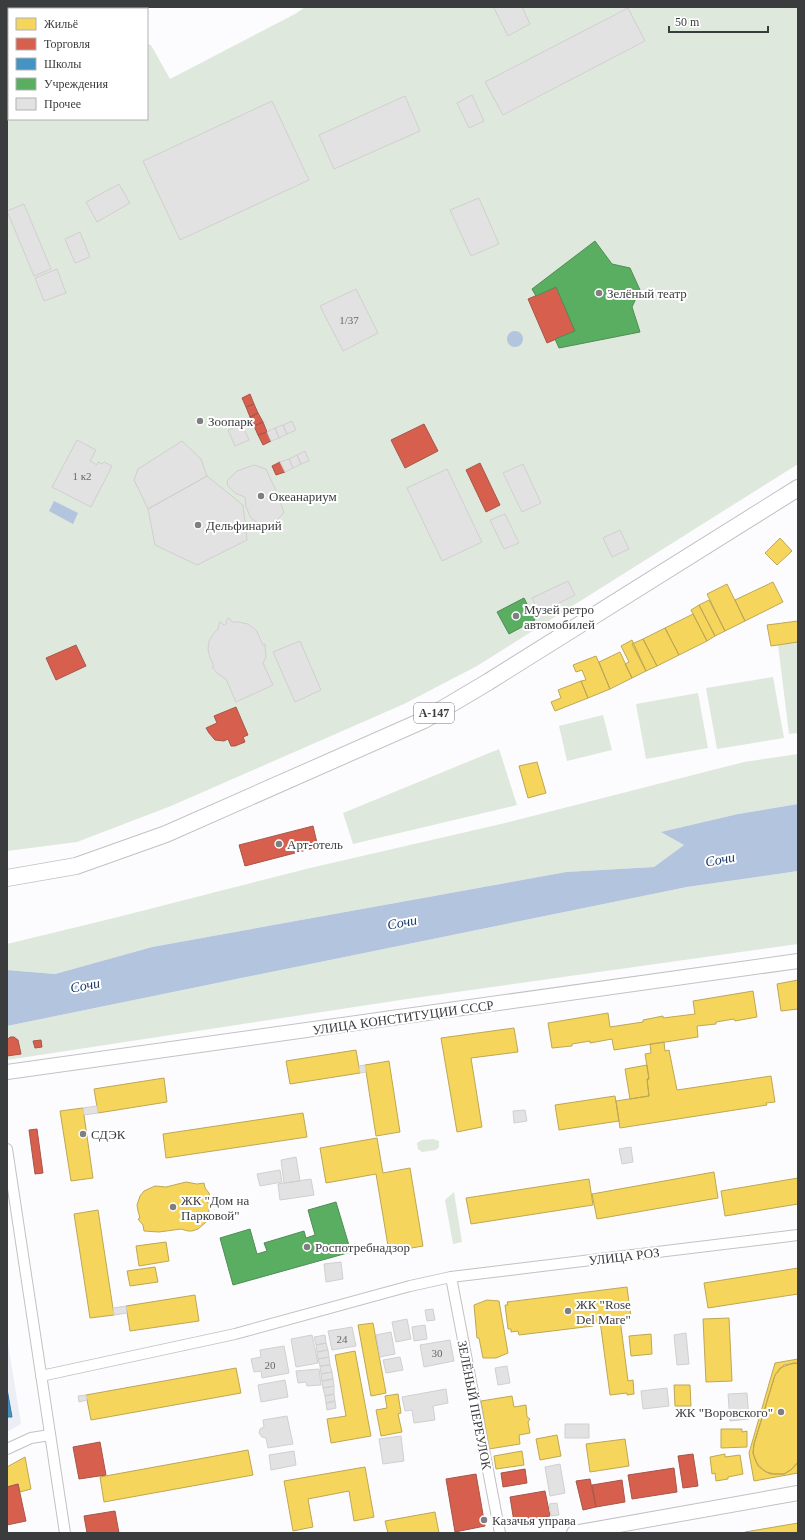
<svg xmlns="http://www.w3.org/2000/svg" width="805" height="1540" viewBox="0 0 805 1540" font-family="'Times New Roman',serif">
	<rect width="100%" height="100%" fill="#fcfcfe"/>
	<path fill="#eceef5" d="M 7,1337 L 21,1424 L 7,1432 Z"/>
	<path fill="#dfe8dc" d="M 305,7 L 798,7 L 798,464 L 477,666 L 404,704 L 171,806 L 77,842 L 7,851 L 7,98 L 9,98 L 9,119 L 147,119 L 147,44 L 151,45 L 170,79 L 295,14 Z
		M 798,642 L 798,733 L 789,734 L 778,645 Z
		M 773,677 L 784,738 L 717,749 L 706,688 Z
		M 698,693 L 708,748 L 646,759 L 636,704 Z
		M 603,715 L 612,750 L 567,761 L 559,726 Z
		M 499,749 L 517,805 L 353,844 L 343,813 Z
		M 798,754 L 798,804 L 738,814 L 662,832 L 684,845 L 654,867 L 566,872 L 152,947 L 55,974 L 7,970 L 7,944 L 118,917 L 310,868 L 501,824 L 744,762 Z
		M 798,871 L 798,944 L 407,999 L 7,1060 L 7,1026 L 687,887 Z
		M 433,1139 L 439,1141 L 439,1147 L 436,1150 L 422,1152 L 418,1149 L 417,1143 L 422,1140 Z
		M 454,1192 L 462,1242 L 453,1244 L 445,1200 Z"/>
	<path fill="#b2c4de" d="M507 339a8 8 0 1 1 16 0a8 8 0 1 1-16 0Z
		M 54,501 L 78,513 L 73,524 L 49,511 Z
		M 798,804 L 798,871 L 687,887 L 7,1026 L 7,970 L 55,974 L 152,947 L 566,872 L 654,867 L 684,845 L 661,832 L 738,814 Z"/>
	<path fill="#f6d55c" stroke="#bea753" d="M 780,538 L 792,551 L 777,565 L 765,553 Z
		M 773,582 L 783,602 L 745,621 L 735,600 Z
		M 727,584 L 745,621 L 725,631 L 707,594 Z
		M 709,600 L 725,631 L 715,636 L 699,605 Z
		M 699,605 L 715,636 L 707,641 L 691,610 Z
		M 693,614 L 707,641 L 679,655 L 665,628 Z
		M 798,621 L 798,642 L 771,646 L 767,625 Z
		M 665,628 L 679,655 L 657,666 L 643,639 Z
		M 643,639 L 657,666 L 646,671 L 632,644 Z
		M 632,640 L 646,671 L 632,678 L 625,664 L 629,662 L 621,646 Z
		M 620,652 L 632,678 L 610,689 L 599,662 Z
		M 596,656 L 610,689 L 588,698 L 581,681 L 586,680 L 582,670 L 576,672 L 573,665 Z
		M 581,681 L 588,698 L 555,711 L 551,702 L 561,698 L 558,690 Z
		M 537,762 L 546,793 L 528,798 L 519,766 Z
		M 798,980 L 798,1009 L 781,1011 L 777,984 Z
		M 753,991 L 757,1017 L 735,1021 L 734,1019 L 716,1022 L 716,1024 L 697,1026 L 698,1037 L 614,1050 L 612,1039 L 590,1043 L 590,1041 L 572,1044 L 572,1046 L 552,1048 L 548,1023 L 608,1013 L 610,1027 L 643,1022 L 643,1020 L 663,1016 L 663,1018 L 695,1014 L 693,1001 Z
		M 514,1028 L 518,1052 L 471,1058 L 482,1127 L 457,1132 L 441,1038 Z
		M 664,1042 L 665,1051 L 669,1050 L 677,1090 L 771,1076 L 775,1102 L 766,1103 L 767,1105 L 620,1128 L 616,1101 L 649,1096 L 647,1079 L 649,1079 L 645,1054 L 651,1053 L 650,1044 Z
		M 356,1050 L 360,1073 L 290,1084 L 286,1061 Z
		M 389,1061 L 400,1132 L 376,1136 L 365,1065 Z
		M 647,1065 L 649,1079 L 647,1079 L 649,1096 L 630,1099 L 625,1069 Z
		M 164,1078 L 167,1102 L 98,1113 L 94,1089 Z
		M 615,1096 L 619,1121 L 559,1130 L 555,1105 Z
		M 83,1108 L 93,1178 L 71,1181 L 60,1111 Z
		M 303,1113 L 307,1137 L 166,1158 L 163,1134 Z
		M 377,1138 L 383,1173 L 410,1168 L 423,1246 L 389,1252 L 376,1174 L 326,1183 L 320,1148 Z
		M 714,1172 L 718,1198 L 597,1219 L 592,1194 Z
		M 798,1178 L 798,1204 L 725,1216 L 721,1191 Z
		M 589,1179 L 593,1205 L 471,1224 L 466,1198 Z
		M 186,1182 L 197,1184 L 204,1183 L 205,1188 L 209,1193 L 210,1197 L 205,1199 L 209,1204 L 209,1209 L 208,1219 L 205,1223 L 198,1229 L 192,1231 L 188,1231 L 181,1229 L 159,1232 L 144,1231 L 143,1225 L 138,1219 L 140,1218 L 138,1211 L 137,1205 L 140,1196 L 144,1191 L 155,1186 L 166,1187 Z
		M 98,1210 L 114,1315 L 90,1318 L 74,1214 Z
		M 166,1242 L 169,1261 L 139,1266 L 136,1246 Z
		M 155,1267 L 158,1282 L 130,1286 L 127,1271 Z
		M 798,1268 L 798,1294 L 708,1308 L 704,1283 Z
		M 627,1287 L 631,1317 L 600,1321 L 600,1323 L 592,1324 L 593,1326 L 519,1335 L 518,1331 L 511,1332 L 511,1329 L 508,1329 L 505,1305 L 508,1305 L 507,1302 Z
		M 195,1295 L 199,1321 L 130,1331 L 126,1306 Z
		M 487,1300 L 499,1301 L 508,1353 L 496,1358 L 483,1358 L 479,1338 L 477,1338 L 474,1305 Z
		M 729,1318 L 732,1381 L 706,1382 L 703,1319 Z
		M 620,1319 L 628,1381 L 633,1380 L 634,1394 L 627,1395 L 627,1393 L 610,1395 L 600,1321 Z
		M 373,1323 L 386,1393 L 371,1396 L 358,1325 Z
		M 651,1334 L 652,1354 L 631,1356 L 629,1336 Z
		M 355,1351 L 371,1436 L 331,1443 L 327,1419 L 346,1416 L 335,1355 Z
		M 798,1359 L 798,1363 L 784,1365 L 775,1375 L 754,1444 L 753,1453 L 758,1466 L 766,1472 L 775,1474 L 784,1474 L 792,1469 L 798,1462 L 798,1473 L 754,1481 L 749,1453 L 775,1363 Z
		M 793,1363 L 798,1363 L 798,1462 L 792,1469 L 784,1474 L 770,1474 L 762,1469 L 756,1462 L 753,1453 L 754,1444 L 775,1375 L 780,1368 Z
		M 236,1368 L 241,1393 L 91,1420 L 86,1395 Z
		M 674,1385 L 690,1385 L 691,1406 L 675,1406 Z
		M 398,1394 L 401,1413 L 398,1414 L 402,1432 L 381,1436 L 376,1410 L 387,1408 L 385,1396 Z
		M 512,1396 L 514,1407 L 526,1405 L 527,1417 L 530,1419 L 528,1422 L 530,1433 L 519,1435 L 520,1444 L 489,1449 L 481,1401 Z
		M 721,1429 L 742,1429 L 742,1432 L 747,1431 L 747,1447 L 721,1448 Z
		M 557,1435 L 561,1456 L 540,1460 L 536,1439 Z
		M 625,1439 L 629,1466 L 590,1472 L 586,1444 Z
		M 248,1450 L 253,1475 L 104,1502 L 100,1477 Z
		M 522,1451 L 524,1465 L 496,1469 L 494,1456 Z
		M 725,1454 L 725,1457 L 740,1455 L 743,1474 L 728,1477 L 728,1479 L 716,1481 L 715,1473 L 712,1474 L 710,1457 Z
		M 25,1457 L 31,1489 L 20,1492 L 18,1484 L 7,1487 L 7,1467 Z
		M 365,1467 L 374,1517 L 354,1521 L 349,1491 L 308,1499 L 313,1527 L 293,1531 L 284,1481 Z
		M 435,1512 L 439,1533 L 388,1533 L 385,1521 Z
		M 798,1523 L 798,1533 L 745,1533 L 745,1532 Z"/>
	<path fill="#d6604d" stroke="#a85548" d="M 556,287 L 575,331 L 547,343 L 528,299 Z
		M 250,394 L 254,404 L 246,407 L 242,398 Z
		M 254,404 L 258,413 L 250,417 L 246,407 Z
		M 258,413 L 263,422 L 254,426 L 250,417 Z
		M 263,422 L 267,432 L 258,435 L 254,426 Z
		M 424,424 L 438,451 L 405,468 L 391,440 Z
		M 267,432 L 271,441 L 263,445 L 258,435 Z
		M 280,462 L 285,472 L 276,475 L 272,466 Z
		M 480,463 L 500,505 L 486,512 L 466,470 Z
		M 76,645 L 86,666 L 56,680 L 46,658 Z
		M 236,707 L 248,735 L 243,737 L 245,742 L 235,746 L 231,746 L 228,739 L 224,741 L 215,740 L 209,733 L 206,728 L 217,723 L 214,716 Z
		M 313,826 L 318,847 L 245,866 L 239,845 Z
		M 14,1037 L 18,1040 L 21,1054 L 7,1056 L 7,1040 L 10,1037 Z
		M 41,1040 L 42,1047 L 35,1048 L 33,1041 Z
		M 37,1129 L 43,1173 L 35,1174 L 29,1130 Z
		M 100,1442 L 106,1475 L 79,1479 L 73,1447 Z
		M 693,1454 L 698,1486 L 683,1488 L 678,1456 Z
		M 674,1468 L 677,1492 L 632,1499 L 628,1475 Z
		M 525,1469 L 527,1483 L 503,1487 L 501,1473 Z
		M 476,1474 L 485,1526 L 455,1532 L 446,1479 Z
		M 590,1479 L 596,1507 L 583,1510 L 576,1481 Z
		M 622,1480 L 625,1502 L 596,1507 L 592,1485 Z
		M 18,1484 L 26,1521 L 7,1525 L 7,1487 Z
		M 545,1491 L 550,1516 L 514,1522 L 510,1497 Z
		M 115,1511 L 119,1533 L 87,1533 L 84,1516 Z"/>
	<path fill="#4393c3" stroke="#41799b" d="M 7,1389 L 12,1417 L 7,1417 Z"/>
	<path fill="#5aae61" stroke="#518c56" d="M 595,241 L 612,264 L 630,268 L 640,290 L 632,307 L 640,332 L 559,348 L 555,339 L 575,331 L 556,287 L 536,296 L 532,289 Z
		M 524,598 L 535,620 L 509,634 L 497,612 Z
		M 336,1202 L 351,1252 L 233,1285 L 220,1238 L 250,1229 L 257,1254 L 267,1251 L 264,1243 L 304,1231 L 306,1238 L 315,1235 L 308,1210 Z"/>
	<path fill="#e3e2e3" stroke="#d1cfd0" d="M 51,7 L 97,7 L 100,9 L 50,9 Z
		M 496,7 L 522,7 L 530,24 L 508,36 L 494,8 Z
		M 628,8 L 645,41 L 503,115 L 485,82 Z
		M 472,95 L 484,121 L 469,128 L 457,103 Z
		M 405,96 L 420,131 L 334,169 L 319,135 Z
		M 272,101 L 309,180 L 180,240 L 143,161 Z
		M 119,184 L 130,203 L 97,222 L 86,202 Z
		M 479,198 L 499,244 L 471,256 L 450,210 Z
		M 24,204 L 51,269 L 34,276 L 7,211 Z
		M 80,232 L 90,257 L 75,263 L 65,239 Z
		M 57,269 L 66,293 L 44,301 L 35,278 Z
		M 356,289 L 378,333 L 343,351 L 320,306 Z
		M 292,421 L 296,430 L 287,434 L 283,425 Z
		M 242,424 L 249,440 L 235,446 L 228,430 Z
		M 283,425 L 287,434 L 279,438 L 275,428 Z
		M 275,428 L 279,438 L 271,441 L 267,432 Z
		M 77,440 L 96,450 L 90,461 L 97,465 L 98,462 L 102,464 L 104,462 L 112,466 L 91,507 L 52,487 Z
		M 182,441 L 201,459 L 207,476 L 148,509 L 134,480 L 138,469 Z
		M 305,451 L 309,461 L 301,464 L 297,455 Z
		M 297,455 L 301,464 L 293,468 L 289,459 Z
		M 289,459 L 293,468 L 285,472 L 280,462 Z
		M 523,464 L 541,503 L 522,512 L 503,473 Z
		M 254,465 L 266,469 L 278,495 L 284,513 L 277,520 L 263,527 L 251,518 L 246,507 L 245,497 L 235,493 L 228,486 L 227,481 L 237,471 Z
		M 447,469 L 482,542 L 442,561 L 407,488 Z
		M 207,476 L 243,505 L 247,540 L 197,565 L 155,545 L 148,509 Z
		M 505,514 L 519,543 L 504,549 L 490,520 Z
		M 620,530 L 629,549 L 612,557 L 603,538 Z
		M 568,581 L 575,595 L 539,613 L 532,598 Z
		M 229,618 L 232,622 L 238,622 L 248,624 L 256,630 L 263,645 L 265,644 L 266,657 L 263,663 L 273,685 L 236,702 L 226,679 L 218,674 L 212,667 L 214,666 L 210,658 L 208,649 L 209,641 L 214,633 L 218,629 L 219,623 L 220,622 L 224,625 L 227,623 L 226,620 Z
		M 300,641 L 321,690 L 295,702 L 273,652 Z
		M 365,1065 L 366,1072 L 360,1073 L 359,1066 Z
		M 97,1106 L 98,1113 L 84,1115 L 83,1108 Z
		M 525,1110 L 527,1121 L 514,1123 L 513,1111 Z
		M 631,1147 L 633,1162 L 622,1164 L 619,1149 Z
		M 296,1157 L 300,1181 L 284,1183 L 281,1160 Z
		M 280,1170 L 282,1182 L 260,1186 L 257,1174 Z
		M 311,1179 L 314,1195 L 280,1200 L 278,1184 Z
		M 341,1262 L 343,1279 L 326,1282 L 324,1264 Z
		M 126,1306 L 127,1313 L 114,1315 L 113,1308 Z
		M 433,1309 L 435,1320 L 427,1321 L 425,1310 Z
		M 407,1319 L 411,1339 L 396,1342 L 392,1322 Z
		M 425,1325 L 427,1339 L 414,1341 L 412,1327 Z
		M 352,1327 L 356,1346 L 332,1350 L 328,1331 Z
		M 391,1332 L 395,1354 L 380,1357 L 376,1335 Z
		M 686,1333 L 689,1364 L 677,1365 L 674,1335 Z
		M 312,1335 L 318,1363 L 296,1367 L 291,1339 Z
		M 325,1335 L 326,1343 L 316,1345 L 314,1337 Z
		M 450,1340 L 454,1361 L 424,1367 L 420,1345 Z
		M 326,1343 L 328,1350 L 317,1352 L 316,1345 Z
		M 284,1346 L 289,1373 L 262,1378 L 261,1371 L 254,1372 L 251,1359 L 261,1357 L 260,1350 Z
		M 328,1350 L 329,1357 L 318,1359 L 317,1352 Z
		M 329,1357 L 330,1365 L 320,1366 L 318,1359 Z
		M 400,1357 L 403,1370 L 386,1373 L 383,1360 Z
		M 330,1365 L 332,1372 L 321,1374 L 320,1366 Z
		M 507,1366 L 510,1383 L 498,1385 L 495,1368 Z
		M 319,1369 L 321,1385 L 307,1386 L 306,1382 L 298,1383 L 296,1371 Z
		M 332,1372 L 333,1379 L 322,1381 L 321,1374 Z
		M 333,1379 L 334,1386 L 323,1388 L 322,1381 Z
		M 285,1380 L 288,1397 L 261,1402 L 258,1385 Z
		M 334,1386 L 334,1394 L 325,1396 L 323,1388 Z
		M 667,1388 L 669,1406 L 643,1409 L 641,1391 Z
		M 446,1389 L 448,1403 L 433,1406 L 435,1420 L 414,1423 L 412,1410 L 405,1411 L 402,1397 Z
		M 747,1393 L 749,1419 L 730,1421 L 728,1394 Z
		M 334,1394 L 335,1401 L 326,1403 L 325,1396 Z
		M 86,1395 L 87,1400 L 79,1402 L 78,1396 Z
		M 335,1401 L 336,1408 L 327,1410 L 326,1403 Z
		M 287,1416 L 293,1444 L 268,1448 L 266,1438 L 262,1437 L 259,1433 L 260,1429 L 264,1427 L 263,1420 Z
		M 565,1424 L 589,1424 L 589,1438 L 565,1438 Z
		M 401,1436 L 404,1461 L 383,1464 L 379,1439 Z
		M 294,1451 L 296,1465 L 271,1470 L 269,1455 Z
		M 560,1464 L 565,1493 L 550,1496 L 545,1467 Z
		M 557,1503 L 559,1515 L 551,1516 L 549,1504 Z"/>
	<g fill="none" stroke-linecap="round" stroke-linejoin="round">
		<defs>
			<path id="street" d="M 7,1149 L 65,1533
				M 451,1277 L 500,1533
				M 41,1376 L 235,1334 L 410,1286 L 451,1277 L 798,1235
				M 7,1449 L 31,1438 L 50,1435"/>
			<path id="secondary" d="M 7,1072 L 798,961
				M 574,1533 L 798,1493"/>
			<path id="primary" d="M 7,878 L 76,866 L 166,834 L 424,720 L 488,682 L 798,488"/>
		</defs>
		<use href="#street" stroke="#c2c2c4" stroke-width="12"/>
		<use href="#secondary" stroke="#c2c2c4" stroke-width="16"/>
		<use href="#primary" stroke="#c2c2c4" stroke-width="18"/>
		<use href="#street" stroke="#fff" stroke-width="10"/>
		<use href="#secondary" stroke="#fff" stroke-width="14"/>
		<use href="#primary" stroke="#fff" stroke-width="16"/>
	</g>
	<g fill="#7f7f81" stroke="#fff" stroke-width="1.5">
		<circle cx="599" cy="293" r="4"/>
		<circle cx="200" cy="421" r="4"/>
		<circle cx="261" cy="496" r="4"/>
		<circle cx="198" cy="525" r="4"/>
		<circle cx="516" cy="616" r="4"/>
		<circle cx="279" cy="844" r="4"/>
		<circle cx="83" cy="1134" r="4"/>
		<circle cx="173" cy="1207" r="4"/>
		<circle cx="307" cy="1247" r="4"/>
		<circle cx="568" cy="1311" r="4"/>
		<circle cx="781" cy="1412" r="4"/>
		<circle cx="484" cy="1520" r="4"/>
	</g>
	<g text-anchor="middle" stroke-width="4" stroke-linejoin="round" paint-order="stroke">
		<g font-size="11" fill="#68686a">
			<text x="349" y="324">1/37</text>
			<text x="82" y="480">1 к2</text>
			<text x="342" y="1343">24</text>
			<text x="437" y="1357">30</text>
			<text x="270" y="1369">20</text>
		</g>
		<rect fill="#fff" stroke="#767678" stroke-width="1" x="414" y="703" width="40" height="20" rx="3"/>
		<g font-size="12" font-weight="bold" fill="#3b3c3e">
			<text x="434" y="717">А-147</text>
		</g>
		<g font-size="13" fill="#3b3c3e" stroke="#fff" text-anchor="start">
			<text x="607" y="298">Зелёный театр</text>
			<text x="208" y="426">Зоопарк</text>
			<text x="269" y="501">Океанариум</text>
			<text x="206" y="530">Дельфинарий</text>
			<text x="524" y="614">Музей ретро<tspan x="524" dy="15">автомобилей</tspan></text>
			<text x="287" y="849">Арт-отель</text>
			<text x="91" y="1139">СДЭК</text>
			<text x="181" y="1205">ЖК "Дом на<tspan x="181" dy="15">Парковой"</tspan></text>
			<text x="315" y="1252">Роспотребнадзор</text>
			<text x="576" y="1309">ЖК "Rose<tspan x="576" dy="15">Del Mare"</tspan></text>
			<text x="773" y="1417" text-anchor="end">ЖК "Воровского"</text>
			<text x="492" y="1525">Казачья управа</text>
		</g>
		<g font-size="13" fill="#3b3c3e" stroke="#fff">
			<text transform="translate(403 1017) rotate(-8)" y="5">УЛИЦА КОНСТИТУЦИИ СССР</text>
			<text transform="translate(624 1256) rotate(-7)" y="5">УЛИЦА РОЗ</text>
			<text transform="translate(475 1405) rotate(79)" y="5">ЗЕЛЁНЫЙ ПЕРЕУЛОК</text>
		</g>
		<g font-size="14" font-style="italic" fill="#173968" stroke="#fff">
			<text transform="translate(720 859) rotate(-11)" y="5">Сочи</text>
			<text transform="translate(402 922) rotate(-11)" y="5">Сочи</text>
			<text transform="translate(85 985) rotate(-11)" y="5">Сочи</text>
		</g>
	</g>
	<rect width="805" height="1540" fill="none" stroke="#3b3c3e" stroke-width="16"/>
	<rect x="8" y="8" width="140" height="112" fill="#ffffff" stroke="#b1b1b2"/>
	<rect x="16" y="18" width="20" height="12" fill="#f6d55c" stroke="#b1b1b2"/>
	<text x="44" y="28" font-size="12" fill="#3b3c3e">Жильё</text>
	<rect x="16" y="38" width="20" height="12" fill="#d6604d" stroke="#b1b1b2"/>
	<text x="44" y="48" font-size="12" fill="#3b3c3e">Торговля</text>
	<rect x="16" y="58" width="20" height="12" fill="#4393c3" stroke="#b1b1b2"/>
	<text x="44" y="68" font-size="12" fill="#3b3c3e">Школы</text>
	<rect x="16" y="78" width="20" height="12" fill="#5aae61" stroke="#b1b1b2"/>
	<text x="44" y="88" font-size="12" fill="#3b3c3e">Учреждения</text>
	<rect x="16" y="98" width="20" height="12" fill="#e3e2e3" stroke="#b1b1b2"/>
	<text x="44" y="108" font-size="12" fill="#3b3c3e">Прочее</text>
	<path d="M669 26v6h99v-6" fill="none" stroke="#3b3c3e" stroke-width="2"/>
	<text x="675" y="26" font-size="12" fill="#3b3c3e" stroke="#ffffff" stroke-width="3" paint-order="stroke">50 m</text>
</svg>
